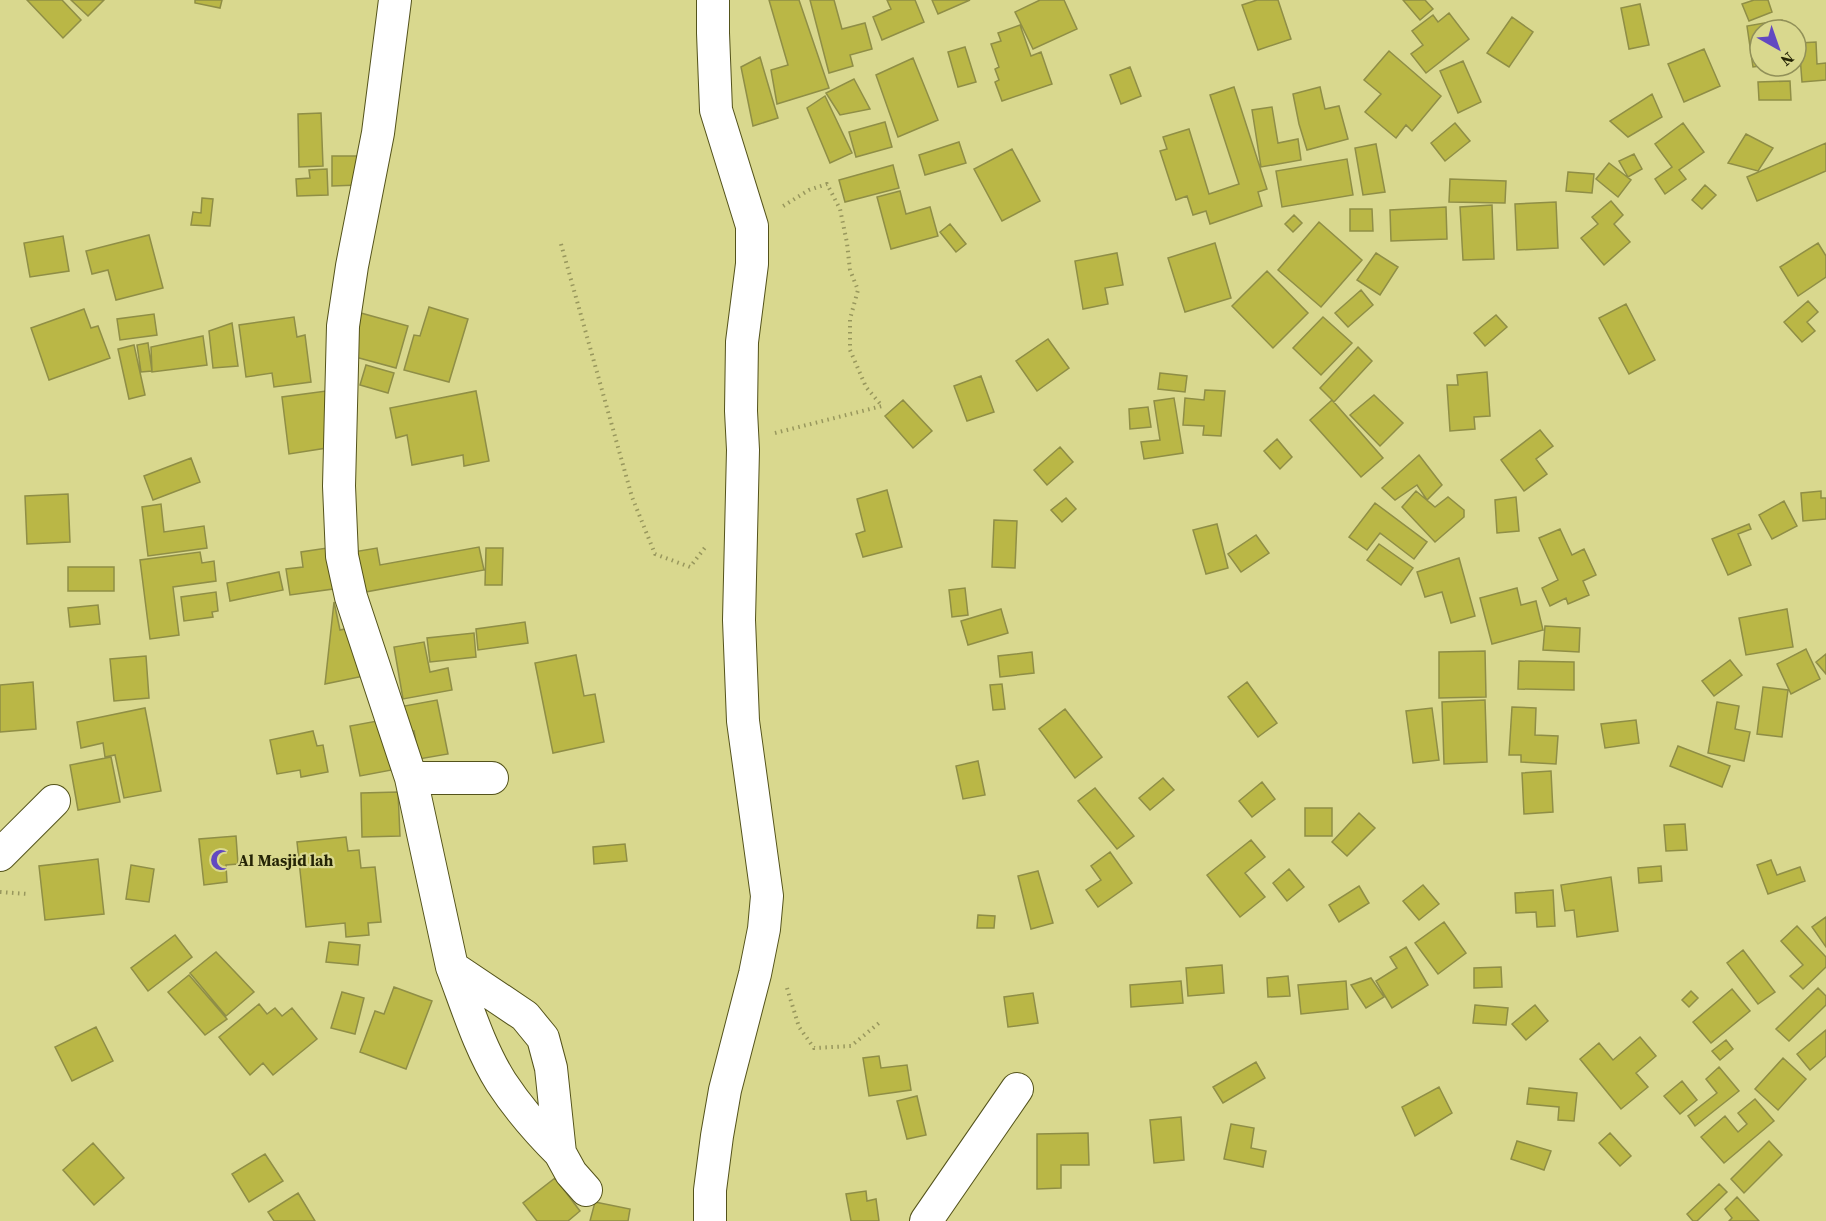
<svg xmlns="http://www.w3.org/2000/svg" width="1826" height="1221" viewBox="0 0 1826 1221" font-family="'Source Serif 4',serif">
	<rect width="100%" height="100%" fill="#d9d88e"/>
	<path fill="#bab746" stroke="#8f8e46" stroke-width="1.5" d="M 27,0 L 62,0 L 81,20 L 63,38 Z
		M 71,0 L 104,0 L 88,16 Z
		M 195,0 L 222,0 L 220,8 L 195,3 Z
		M 769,0 L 799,0 L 829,88 L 777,104 L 771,70 L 788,65 Z
		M 810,0 L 834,0 L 842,29 L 865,23 L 872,49 L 850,55 L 853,66 L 829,73 Z
		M 887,0 L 915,0 L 924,22 L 882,40 L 873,17 L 891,9 Z
		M 932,0 L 970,0 L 938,14 Z
		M 1040,0 L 1064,0 L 1077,29 L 1033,49 L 1015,12 Z
		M 1257,0 L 1278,0 L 1291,39 L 1258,50 L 1242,5 Z
		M 1403,0 L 1425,0 L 1433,9 L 1420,20 Z
		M 1754,0 L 1768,0 L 1772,12 L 1749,21 L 1742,4 Z
		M 1640,4 L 1649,45 L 1629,49 L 1621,8 Z
		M 1449,13 L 1469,39 L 1426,73 L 1411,54 L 1423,45 L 1412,31 L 1433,15 L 1438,22 Z
		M 1512,17 L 1533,32 L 1509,67 L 1487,53 Z
		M 1782,20 L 1784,30 L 1760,30 L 1760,66 L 1753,67 L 1747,26 Z
		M 1020,25 L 1031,56 L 1041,52 L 1052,84 L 1002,101 L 995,82 L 999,80 L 995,69 L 999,67 L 991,44 L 1001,41 L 998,33 Z
		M 1816,42 L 1817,64 L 1826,63 L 1826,80 L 1802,82 L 1799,43 Z
		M 965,47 L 976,82 L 958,87 L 948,52 Z
		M 1704,49 L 1720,86 L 1684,102 L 1668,64 Z
		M 1389,51 L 1441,96 L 1412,131 L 1406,125 L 1396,138 L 1365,112 L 1381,94 L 1364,80 Z
		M 760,57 L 778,118 L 753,126 L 741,67 Z
		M 913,58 L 938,120 L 898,137 L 876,75 Z
		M 1463,61 L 1481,102 L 1458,113 L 1440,71 Z
		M 1130,67 L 1141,96 L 1121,104 L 1110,75 Z
		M 854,79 L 870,109 L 840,115 L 826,93 Z
		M 1790,81 L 1791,100 L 1759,100 L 1758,82 Z
		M 1234,87 L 1267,189 L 1258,192 L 1262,206 L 1210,224 L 1206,211 L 1193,215 L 1187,196 L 1176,200 L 1160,151 L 1167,149 L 1163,137 L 1189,129 L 1209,194 L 1239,184 L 1210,95 Z
		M 1320,87 L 1325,109 L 1339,106 L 1348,139 L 1307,150 L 1299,124 L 1293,94 Z
		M 1652,94 L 1662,117 L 1628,137 L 1610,121 Z
		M 825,96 L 852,153 L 830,163 L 807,108 Z
		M 1272,107 L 1278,143 L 1298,139 L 1301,160 L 1261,167 L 1252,110 Z
		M 321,113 L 323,166 L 299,167 L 298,114 Z
		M 885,122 L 892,147 L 856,157 L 849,132 Z
		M 1455,123 L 1470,141 L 1445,161 L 1431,143 Z
		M 1683,123 L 1704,152 L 1679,170 L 1686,179 L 1665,194 L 1655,179 L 1672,167 L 1655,144 Z
		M 1746,134 L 1773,148 L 1758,171 L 1728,163 Z
		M 959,142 L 966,163 L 925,175 L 919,155 Z
		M 1826,143 L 1826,171 L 1757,201 L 1747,177 Z
		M 1376,144 L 1385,192 L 1363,195 L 1355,148 Z
		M 1012,149 L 1040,201 L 1002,221 L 974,169 Z
		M 1634,154 L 1642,169 L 1628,177 L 1619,161 Z
		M 332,156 L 359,156 L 359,185 L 332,186 Z
		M 1347,159 L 1353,195 L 1282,207 L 1276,171 Z
		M 1609,163 L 1631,180 L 1618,197 L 1596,179 Z
		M 893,165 L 899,188 L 845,202 L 839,180 Z
		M 327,169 L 328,195 L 297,196 L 296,179 L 310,178 L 309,170 Z
		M 1568,172 L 1594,174 L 1592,193 L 1566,191 Z
		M 1450,179 L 1506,181 L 1505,203 L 1449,202 Z
		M 1705,185 L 1716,195 L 1702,209 L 1692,200 Z
		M 900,191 L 906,214 L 930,207 L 938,236 L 891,249 L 877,197 Z
		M 202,198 L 213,199 L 210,226 L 191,225 L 193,212 L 201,213 Z
		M 1611,201 L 1623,215 L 1614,224 L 1630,242 L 1604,265 L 1581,238 L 1598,224 L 1592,217 Z
		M 1556,202 L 1558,248 L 1517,250 L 1515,204 Z
		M 1492,205 L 1494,259 L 1463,260 L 1460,207 Z
		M 1446,207 L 1447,239 L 1391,241 L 1390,210 Z
		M 1350,209 L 1372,209 L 1373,231 L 1350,231 Z
		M 1294,215 L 1302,223 L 1293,232 L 1285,224 Z
		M 1319,222 L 1362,260 L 1321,307 L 1278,270 Z
		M 950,224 L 966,244 L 956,252 L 940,232 Z
		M 149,235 L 163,288 L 116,300 L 108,270 L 92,274 L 86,251 Z
		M 63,236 L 69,271 L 30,277 L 24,243 Z
		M 1215,243 L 1231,298 L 1185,312 L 1168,258 Z
		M 1818,243 L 1826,256 L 1826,277 L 1798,296 L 1780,267 Z
		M 1117,253 L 1123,285 L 1105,288 L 1108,304 L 1083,309 L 1075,261 Z
		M 1376,253 L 1398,267 L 1380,295 L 1357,280 Z
		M 1267,271 L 1308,313 L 1273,348 L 1232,306 Z
		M 1361,290 L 1373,305 L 1348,327 L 1335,313 Z
		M 1808,301 L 1818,312 L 1807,322 L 1815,331 L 1802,342 L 1784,322 Z
		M 1626,304 L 1655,360 L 1629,374 L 1599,318 Z
		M 429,307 L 468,319 L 449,382 L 404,370 L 414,335 L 420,336 Z
		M 84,309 L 91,328 L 98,326 L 110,358 L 49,380 L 31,328 Z
		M 361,313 L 408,326 L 396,368 L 348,355 Z
		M 154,314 L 157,335 L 120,340 L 117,319 Z
		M 1496,315 L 1507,327 L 1485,346 L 1474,333 Z
		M 294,317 L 297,337 L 305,335 L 311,382 L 274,387 L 272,373 L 246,377 L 239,325 Z
		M 1323,317 L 1352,343 L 1321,375 L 1293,348 Z
		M 232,323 L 238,366 L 213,368 L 209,331 Z
		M 203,336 L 207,365 L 152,372 L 151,347 Z
		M 1048,339 L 1069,368 L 1037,391 L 1016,361 Z
		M 148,343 L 152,371 L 141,372 L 137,345 Z
		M 134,345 L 145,395 L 129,399 L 118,349 Z
		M 1358,347 L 1372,361 L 1334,402 L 1320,388 Z
		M 366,365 L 394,373 L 388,393 L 360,385 Z
		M 1487,372 L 1490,416 L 1474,417 L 1475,429 L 1450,431 L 1447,385 L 1458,385 L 1457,375 Z
		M 1160,373 L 1187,376 L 1185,392 L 1158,389 Z
		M 981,376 L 994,412 L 967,421 L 954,386 Z
		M 1205,390 L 1225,391 L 1221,436 L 1203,435 L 1204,426 L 1183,425 L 1185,398 L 1204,400 Z
		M 326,391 L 333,447 L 289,454 L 282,397 Z
		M 476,391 L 489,461 L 464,466 L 463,455 L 412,465 L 407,435 L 396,438 L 390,408 Z
		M 1374,395 L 1403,423 L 1380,446 L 1350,415 Z
		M 1174,398 L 1183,453 L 1144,459 L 1141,442 L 1160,440 L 1154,401 Z
		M 903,400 L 932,431 L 913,448 L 885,416 Z
		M 1332,400 L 1383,458 L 1361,477 L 1310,420 Z
		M 1148,407 L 1151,427 L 1130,429 L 1129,409 Z
		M 1540,430 L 1553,446 L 1536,459 L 1547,474 L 1524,491 L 1501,460 Z
		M 1277,439 L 1292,457 L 1280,469 L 1264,451 Z
		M 1060,447 L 1073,462 L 1047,485 L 1034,470 Z
		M 1419,455 L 1442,485 L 1427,500 L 1417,485 L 1395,500 L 1382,488 Z
		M 191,458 L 200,482 L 153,500 L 144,476 Z
		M 887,490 L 902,547 L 863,557 L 856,534 L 865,531 L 857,499 Z
		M 1416,491 L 1435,507 L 1448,497 L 1464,510 L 1464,517 L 1435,542 L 1402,507 Z
		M 1821,491 L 1821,498 L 1826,498 L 1826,519 L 1803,521 L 1801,493 Z
		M 68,494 L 70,542 L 27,544 L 25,496 Z
		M 1516,497 L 1519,531 L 1497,533 L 1495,500 Z
		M 1066,498 L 1076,509 L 1062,522 L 1051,510 Z
		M 1784,501 L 1797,526 L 1772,539 L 1759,515 Z
		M 1375,503 L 1427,542 L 1414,559 L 1380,533 L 1367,550 L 1349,537 Z
		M 161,504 L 164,532 L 204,526 L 207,548 L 148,556 L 142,507 Z
		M 994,520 L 1017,521 L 1015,568 L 992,567 Z
		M 1217,524 L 1228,568 L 1206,574 L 1193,530 Z
		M 1749,524 L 1751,529 L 1738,534 L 1751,565 L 1728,575 L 1712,539 Z
		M 1560,529 L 1572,555 L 1584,549 L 1596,575 L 1583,581 L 1589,595 L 1568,604 L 1566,598 L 1550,606 L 1542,588 L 1558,580 L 1539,538 Z
		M 1256,535 L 1269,553 L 1241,572 L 1228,554 Z
		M 1379,544 L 1413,568 L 1401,585 L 1367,560 Z
		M 479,547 L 484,570 L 360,593 L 353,552 L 377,548 L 380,565 Z
		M 327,548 L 333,589 L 290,595 L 286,569 L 303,567 L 301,552 Z
		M 486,548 L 503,548 L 502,585 L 485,585 Z
		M 200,552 L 202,563 L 214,561 L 216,581 L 173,587 L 179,635 L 150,639 L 140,560 Z
		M 1459,558 L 1475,616 L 1451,623 L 1442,592 L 1425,597 L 1417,572 Z
		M 68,567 L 114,567 L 114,591 L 68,591 Z
		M 279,572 L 283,590 L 230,601 L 227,583 Z
		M 965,588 L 968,615 L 952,617 L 949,590 Z
		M 1517,588 L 1521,605 L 1536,601 L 1543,630 L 1492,644 L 1480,598 Z
		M 216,592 L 218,611 L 212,612 L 213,617 L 184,621 L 181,597 Z
		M 334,602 L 340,630 L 354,627 L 364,676 L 325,684 Z
		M 98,605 L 100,624 L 70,627 L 68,608 Z
		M 1001,609 L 1008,633 L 968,645 L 961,621 Z
		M 1787,609 L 1793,647 L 1746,655 L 1739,618 Z
		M 525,622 L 528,643 L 478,650 L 476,629 Z
		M 1545,626 L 1580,628 L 1579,652 L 1543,650 Z
		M 474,633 L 476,657 L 430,662 L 427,638 Z
		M 424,642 L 430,672 L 448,668 L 452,690 L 403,699 L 394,647 Z
		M 1806,649 L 1820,679 L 1791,694 L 1777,664 Z
		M 1485,651 L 1486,697 L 1439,698 L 1439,652 Z
		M 1032,652 L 1034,673 L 1000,677 L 998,656 Z
		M 1826,654 L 1826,674 L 1816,662 Z
		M 576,655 L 584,696 L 595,694 L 604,742 L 553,753 L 535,663 Z
		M 146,656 L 149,698 L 114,701 L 110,659 Z
		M 1730,660 L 1742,675 L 1714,696 L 1702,681 Z
		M 1519,661 L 1574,662 L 1574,690 L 1518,689 Z
		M 33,682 L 36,729 L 0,732 L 0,685 Z
		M 1247,682 L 1277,723 L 1258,737 L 1228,697 Z
		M 1002,684 L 1005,709 L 993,710 L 990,685 Z
		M 1763,687 L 1788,690 L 1782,737 L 1757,734 Z
		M 437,700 L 448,754 L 419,759 L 414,731 L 404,733 L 399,707 Z
		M 1485,700 L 1487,762 L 1444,764 L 1442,702 Z
		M 1717,702 L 1739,706 L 1735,729 L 1750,732 L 1744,761 L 1708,753 Z
		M 1512,707 L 1536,708 L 1535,735 L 1558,736 L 1556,764 L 1521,762 L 1521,755 L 1509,755 Z
		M 145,708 L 161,791 L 124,798 L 115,755 L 105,757 L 103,743 L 81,748 L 77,722 Z
		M 1432,708 L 1439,760 L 1413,763 L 1406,711 Z
		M 1065,709 L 1102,757 L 1075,778 L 1039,729 Z
		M 388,719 L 397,769 L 360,776 L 350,726 Z
		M 1636,720 L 1639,743 L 1605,748 L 1601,724 Z
		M 313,731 L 317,746 L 323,745 L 328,772 L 301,777 L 300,770 L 277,774 L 270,740 Z
		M 1678,746 L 1730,766 L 1722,787 L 1670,766 Z
		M 111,757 L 120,802 L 78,810 L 70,765 Z
		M 978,761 L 985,795 L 963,799 L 956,766 Z
		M 1551,771 L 1553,812 L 1524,814 L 1522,773 Z
		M 1163,778 L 1174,790 L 1150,810 L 1139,798 Z
		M 1262,782 L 1275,799 L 1252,817 L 1239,801 Z
		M 1095,788 L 1134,836 L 1117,849 L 1078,801 Z
		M 398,792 L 400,836 L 362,837 L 361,793 Z
		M 1305,808 L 1332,808 L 1332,836 L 1305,836 Z
		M 1359,813 L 1375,828 L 1347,856 L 1332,842 Z
		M 1685,824 L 1687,850 L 1666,851 L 1664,825 Z
		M 236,836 L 238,864 L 226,865 L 227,882 L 204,885 L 199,839 Z
		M 346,837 L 348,851 L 359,850 L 361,868 L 375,867 L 381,922 L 368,923 L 369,935 L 346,937 L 345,923 L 306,927 L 297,842 Z
		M 1251,840 L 1265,857 L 1245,873 L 1265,897 L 1240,917 L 1207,875 Z
		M 625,844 L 627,861 L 594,864 L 593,847 Z
		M 1110,852 L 1132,883 L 1098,907 L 1086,890 L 1101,880 L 1091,866 Z
		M 98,859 L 104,914 L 45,920 L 39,866 Z
		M 1771,860 L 1777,875 L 1800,867 L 1805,881 L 1768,894 L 1757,865 Z
		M 131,865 L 154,869 L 149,902 L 126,899 Z
		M 1661,866 L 1662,881 L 1639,883 L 1638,868 Z
		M 1289,869 L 1304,887 L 1287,901 L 1273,883 Z
		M 1038,871 L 1053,923 L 1031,929 L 1018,876 Z
		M 1611,877 L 1618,931 L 1577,937 L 1574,910 L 1565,911 L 1561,885 Z
		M 1423,885 L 1439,904 L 1419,920 L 1403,901 Z
		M 1359,886 L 1369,903 L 1339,922 L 1329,905 Z
		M 1553,890 L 1555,926 L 1537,927 L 1536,912 L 1516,913 L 1515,893 Z
		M 978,915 L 995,916 L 994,928 L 977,928 Z
		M 1826,917 L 1826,947 L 1812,927 Z
		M 1444,922 L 1466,953 L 1438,974 L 1415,943 Z
		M 1797,926 L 1826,957 L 1826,967 L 1803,989 L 1790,976 L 1803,965 L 1781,941 Z
		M 175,935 L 192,957 L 148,991 L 131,968 Z
		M 329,942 L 360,945 L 358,965 L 326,962 Z
		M 1406,947 L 1428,985 L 1392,1008 L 1376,981 L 1397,968 L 1390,957 Z
		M 1743,950 L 1775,992 L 1758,1004 L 1727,963 Z
		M 216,952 L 254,992 L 226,1016 L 190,973 Z
		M 1222,965 L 1224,993 L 1188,996 L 1186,968 Z
		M 1501,967 L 1502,987 L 1474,988 L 1474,968 Z
		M 189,975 L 227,1019 L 205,1035 L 168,992 Z
		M 1288,976 L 1290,996 L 1268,997 L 1267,978 Z
		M 1371,978 L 1384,997 L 1366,1008 L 1351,985 Z
		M 1181,981 L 1183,1003 L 1131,1007 L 1130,985 Z
		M 1346,981 L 1348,1009 L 1301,1014 L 1298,985 Z
		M 394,987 L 432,1001 L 406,1069 L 360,1052 L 375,1011 L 384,1014 Z
		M 1818,988 L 1826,996 L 1826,1005 L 1789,1041 L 1776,1029 Z
		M 1732,989 L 1750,1011 L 1711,1043 L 1693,1022 Z
		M 1691,991 L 1698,998 L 1689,1007 L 1682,1000 Z
		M 342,992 L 364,998 L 355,1034 L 331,1028 Z
		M 1033,993 L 1038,1023 L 1008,1027 L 1004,997 Z
		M 259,1004 L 267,1014 L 275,1008 L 282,1016 L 292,1008 L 317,1039 L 273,1075 L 263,1063 L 250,1075 L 219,1037 Z
		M 1475,1005 L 1508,1008 L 1506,1025 L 1473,1023 Z
		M 1535,1005 L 1548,1021 L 1526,1040 L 1512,1024 Z
		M 96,1027 L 113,1061 L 72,1081 L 55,1047 Z
		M 1826,1030 L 1826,1056 L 1810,1070 L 1797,1054 Z
		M 1640,1037 L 1656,1056 L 1636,1073 L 1648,1087 L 1621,1109 L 1580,1059 L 1599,1043 L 1613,1060 Z
		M 1726,1040 L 1733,1049 L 1720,1060 L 1712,1051 Z
		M 879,1056 L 881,1068 L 907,1065 L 911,1090 L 869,1096 L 863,1058 Z
		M 1783,1058 L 1806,1079 L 1778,1110 L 1755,1089 Z
		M 1256,1062 L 1265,1078 L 1223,1103 L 1213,1087 Z
		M 1719,1067 L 1739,1091 L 1695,1126 L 1688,1116 L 1717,1093 L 1706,1079 Z
		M 1682,1081 L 1697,1100 L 1680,1114 L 1664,1096 Z
		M 1439,1087 L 1452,1113 L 1415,1136 L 1402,1107 Z
		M 1529,1088 L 1577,1093 L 1574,1121 L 1558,1120 L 1559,1107 L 1527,1104 Z
		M 917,1096 L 926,1135 L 907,1139 L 897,1101 Z
		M 1755,1099 L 1774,1121 L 1724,1163 L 1701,1137 L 1725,1116 L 1738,1132 L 1747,1124 L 1738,1113 Z
		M 1181,1117 L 1184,1160 L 1154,1163 L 1150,1120 Z
		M 1231,1124 L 1254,1128 L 1251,1148 L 1266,1151 L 1263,1167 L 1224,1159 Z
		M 1088,1133 L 1089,1165 L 1061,1165 L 1061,1188 L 1037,1189 L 1037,1134 Z
		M 1610,1133 L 1631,1156 L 1620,1166 L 1599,1143 Z
		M 1517,1141 L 1551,1151 L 1544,1170 L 1511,1159 Z
		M 1769,1141 L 1782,1155 L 1744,1193 L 1731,1179 Z
		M 93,1143 L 124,1178 L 94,1205 L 63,1170 Z
		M 265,1154 L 283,1181 L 249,1202 L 232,1174 Z
		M 555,1178 L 580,1211 L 568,1221 L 537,1221 L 523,1203 Z
		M 1719,1184 L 1727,1192 L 1697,1221 L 1693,1221 L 1687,1214 Z
		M 866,1191 L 867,1201 L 876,1199 L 879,1221 L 851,1221 L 846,1194 Z
		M 298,1193 L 315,1221 L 274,1221 L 268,1212 Z
		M 1737,1197 L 1759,1221 L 1729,1221 L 1732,1218 L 1725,1209 Z
		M 595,1202 L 630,1209 L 628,1221 L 590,1221 Z"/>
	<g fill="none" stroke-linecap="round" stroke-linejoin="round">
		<defs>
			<path id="minor" d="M 395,0 L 378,133 L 352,266 L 343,326 L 339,486 L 342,556 L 351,597 L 411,778 L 492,778
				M 411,778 L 452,967 L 525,1016 L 543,1038 L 551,1068 L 560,1153 L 571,1173 L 586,1190
				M 0,855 L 54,801
				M 452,967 C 467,1006 479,1047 501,1082 C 518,1108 538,1131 560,1153
				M 710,1221 L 710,1190 L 717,1136 L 725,1090 L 755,974 L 764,929 L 767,896 L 743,721 L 739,620 L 743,450 L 741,411 L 742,342 L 752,264 L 752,226 L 716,110 L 713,33 L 713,0
				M 926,1221 L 1017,1089"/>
		</defs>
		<use href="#minor" stroke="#54531b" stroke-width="34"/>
		<path stroke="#98975d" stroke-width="4" stroke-dasharray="1.5 4.5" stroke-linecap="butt" d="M 561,244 L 632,497 L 655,554 L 690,567 L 707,545
			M 775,433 L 882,406 L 866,387 L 850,350 L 850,319 L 858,290 L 850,270 L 847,243 L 840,209 L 827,184 L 809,190 L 780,208
			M 0,892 L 28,894
			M 787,988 L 799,1027 L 814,1048 L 851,1046 L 879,1023"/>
		<use href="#minor" stroke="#fff" stroke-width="32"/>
	</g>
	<defs>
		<symbol id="mosque-bare" viewBox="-9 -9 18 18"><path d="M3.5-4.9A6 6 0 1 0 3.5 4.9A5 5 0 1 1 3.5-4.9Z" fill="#6248c1" stroke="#d9d88e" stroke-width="2.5" paint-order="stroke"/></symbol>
	</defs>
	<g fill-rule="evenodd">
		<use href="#mosque-bare" x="206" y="845" width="30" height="30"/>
	</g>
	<g text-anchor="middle" stroke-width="4.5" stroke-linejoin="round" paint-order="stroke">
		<g font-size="16" font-weight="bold" fill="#252406" stroke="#d9d88e" text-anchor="start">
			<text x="238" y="866">Al Masjid lah</text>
		</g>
	</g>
	<g transform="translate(1778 48) rotate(140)"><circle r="28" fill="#d9d88e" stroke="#919058" stroke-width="1.5"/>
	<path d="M0-4.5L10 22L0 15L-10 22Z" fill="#6248c1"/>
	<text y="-9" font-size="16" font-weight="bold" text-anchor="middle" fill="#252406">N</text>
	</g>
</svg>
